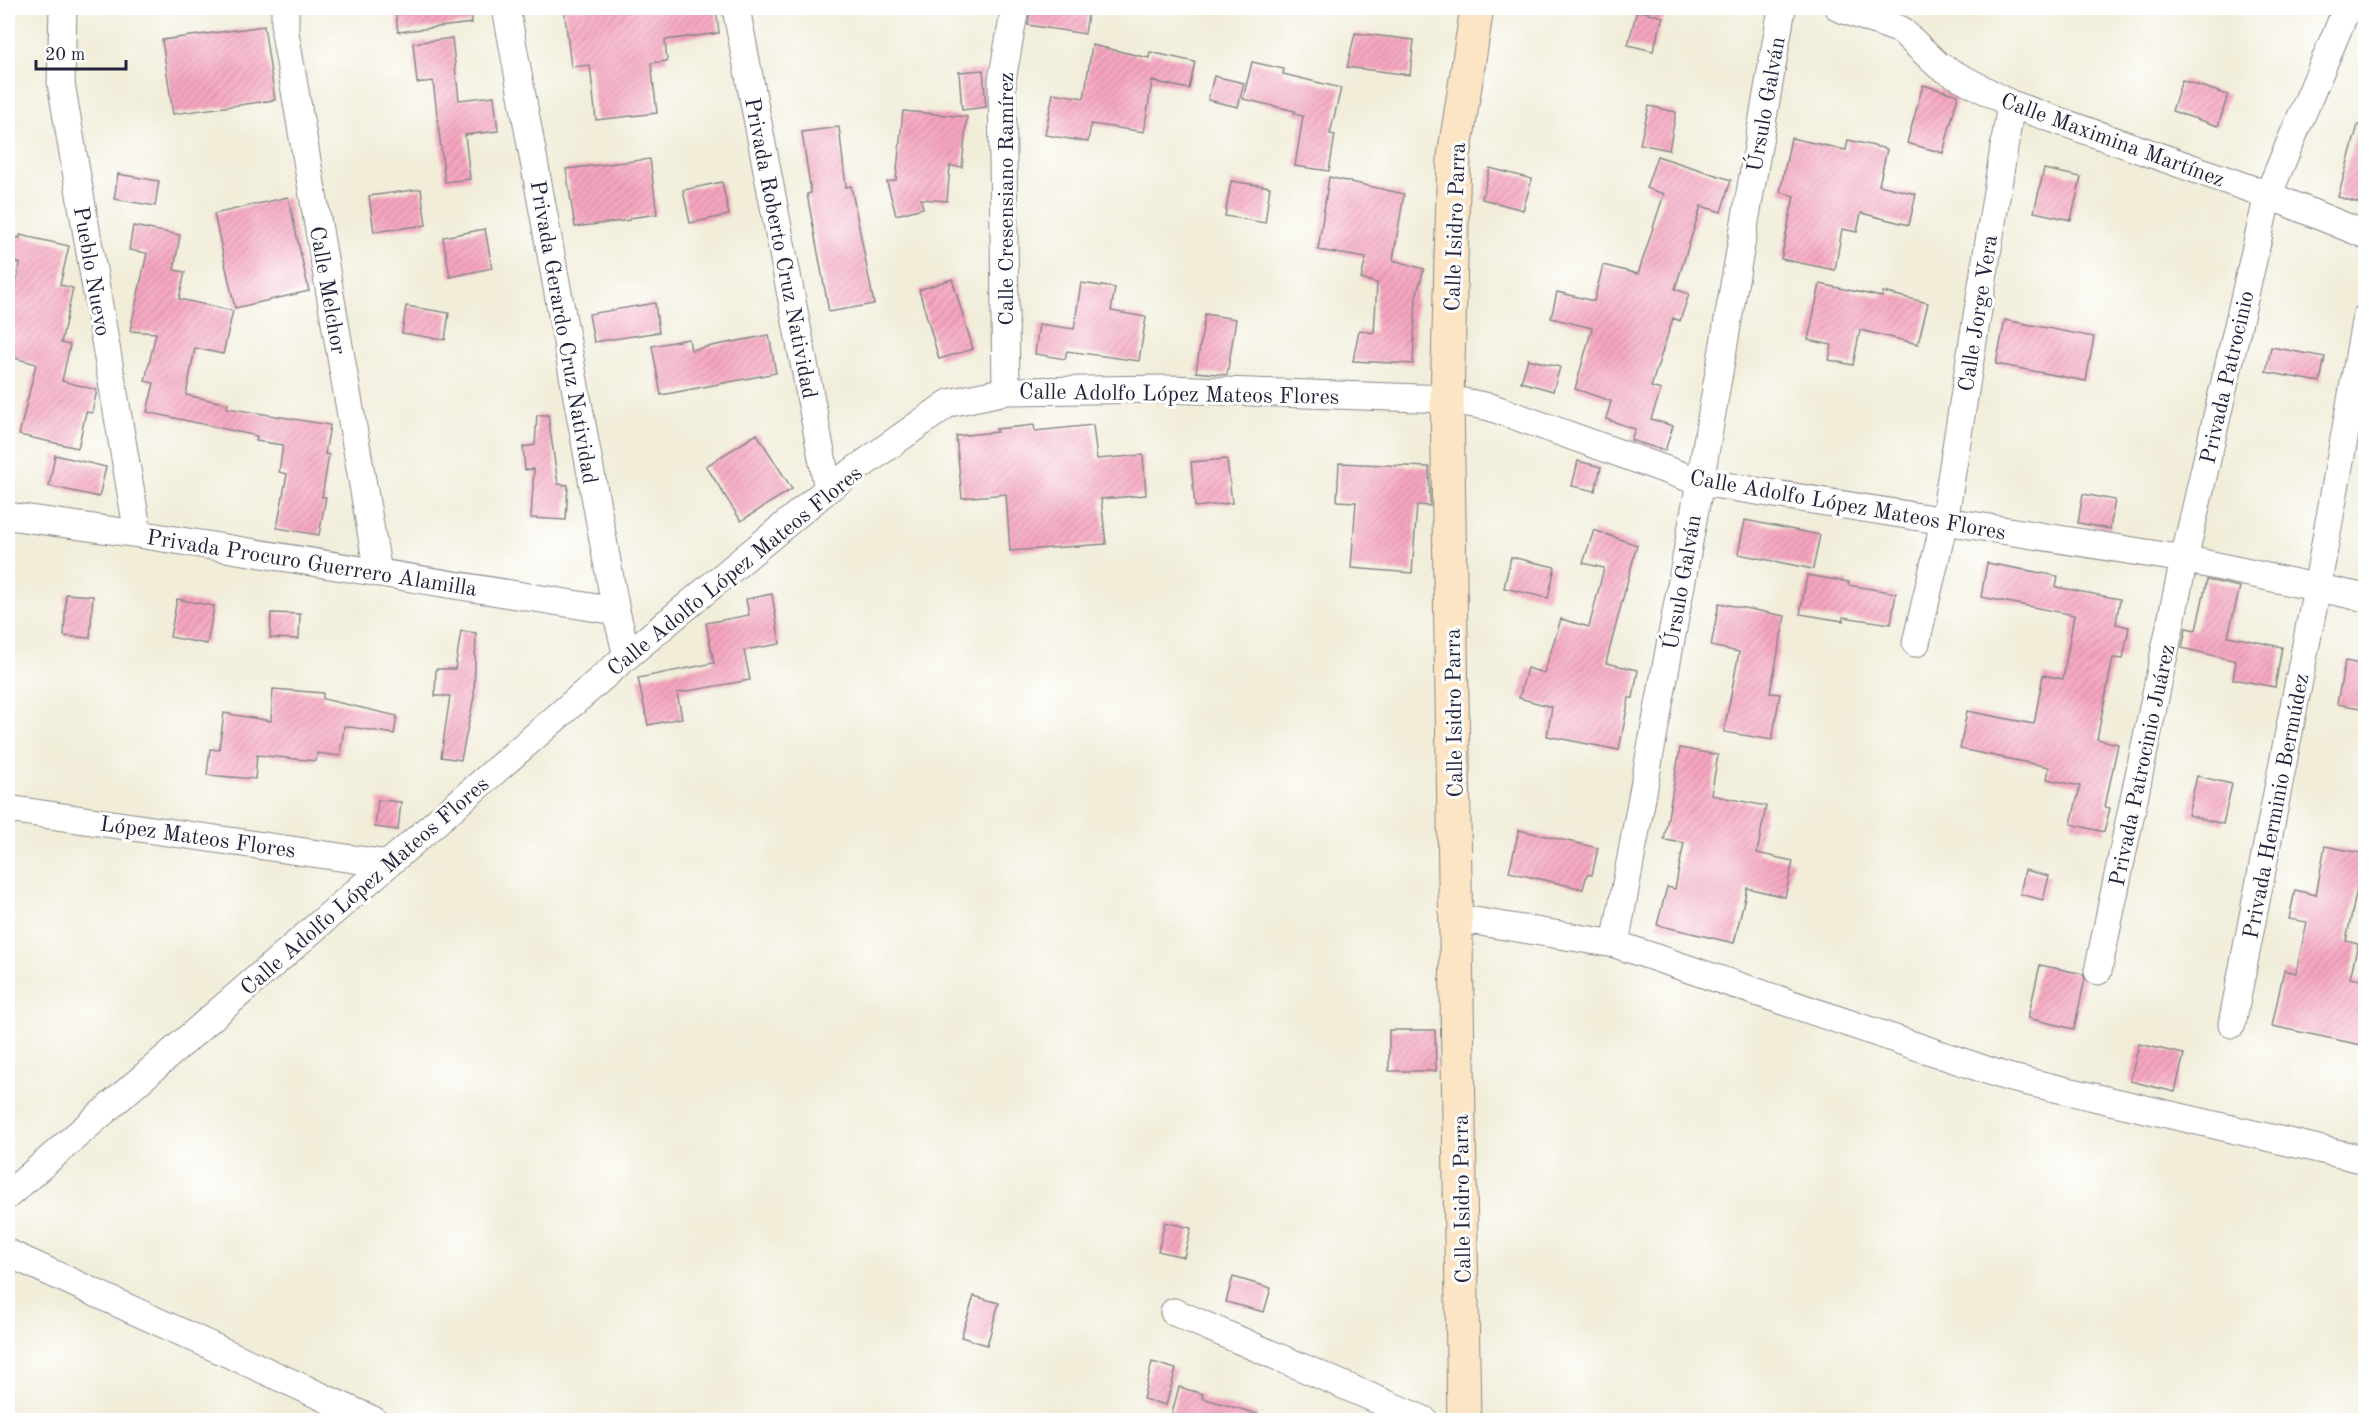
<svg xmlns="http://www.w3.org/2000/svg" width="2373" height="1428" viewBox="0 0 2373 1428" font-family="'Old Standard TT',serif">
	<defs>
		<pattern id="building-hatch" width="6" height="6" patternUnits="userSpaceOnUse" patternTransform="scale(1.5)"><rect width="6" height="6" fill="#f5a5bf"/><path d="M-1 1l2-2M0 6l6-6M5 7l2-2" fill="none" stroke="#d28ea5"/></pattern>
	</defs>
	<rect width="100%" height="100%" fill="#fff"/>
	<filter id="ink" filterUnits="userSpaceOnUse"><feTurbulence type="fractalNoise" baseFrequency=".0167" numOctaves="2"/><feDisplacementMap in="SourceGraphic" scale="12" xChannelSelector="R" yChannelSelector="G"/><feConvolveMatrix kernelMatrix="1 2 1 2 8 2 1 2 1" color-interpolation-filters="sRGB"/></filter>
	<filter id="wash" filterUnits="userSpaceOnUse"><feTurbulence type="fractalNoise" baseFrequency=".008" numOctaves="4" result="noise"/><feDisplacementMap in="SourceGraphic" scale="24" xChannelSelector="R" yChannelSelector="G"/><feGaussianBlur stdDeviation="1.35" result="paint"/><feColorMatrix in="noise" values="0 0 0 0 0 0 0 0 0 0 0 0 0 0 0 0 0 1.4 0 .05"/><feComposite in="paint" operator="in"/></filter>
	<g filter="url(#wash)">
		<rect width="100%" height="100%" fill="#f1edd9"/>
		<g id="blocks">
			<path fill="url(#building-hatch)" d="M 395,8 L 471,8 L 472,23 L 398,32 Z
				M 564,8 L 716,8 L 719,33 L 665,40 L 667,61 L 651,63 L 657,113 L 596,120 L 590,65 L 571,67 Z
				M 1030,8 L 1089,8 L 1085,34 L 1028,25 Z
				M 1637,10 L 1663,17 L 1653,51 L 1628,45 Z
				M 264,26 L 275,100 L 173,114 L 162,40 Z
				M 1355,33 L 1414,40 L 1410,75 L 1347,67 Z
				M 452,38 L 459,100 L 494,96 L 498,131 L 465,135 L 470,179 L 445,182 L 433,81 L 417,83 L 413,43 Z
				M 1092,45 L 1149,58 L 1150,52 L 1195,62 L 1189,89 L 1152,81 L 1144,132 L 1091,124 L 1088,142 L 1045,135 L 1053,93 L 1084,98 Z
				M 1252,62 L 1284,69 L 1283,74 L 1341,88 L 1330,134 L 1335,135 L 1329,171 L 1295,166 L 1303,116 L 1294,114 L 1295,111 L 1243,99 Z
				M 983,70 L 986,107 L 962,110 L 959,72 Z
				M 1214,76 L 1244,83 L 1238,107 L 1208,100 Z
				M 2182,80 L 2228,95 L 2218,126 L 2172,111 Z
				M 1923,85 L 1958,95 L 1943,153 L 1907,143 Z
				M 1649,106 L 1676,112 L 1669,150 L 1640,144 Z
				M 903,111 L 967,117 L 962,167 L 950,166 L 947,201 L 921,199 L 923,208 L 896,215 L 887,182 L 896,180 Z
				M 2358,125 L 2366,126 L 2366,205 L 2338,197 Z
				M 839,127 L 846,187 L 851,186 L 874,304 L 829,312 L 807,194 L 811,193 L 802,132 Z
				M 1791,138 L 1846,150 L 1848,140 L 1887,149 L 1879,185 L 1916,194 L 1909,225 L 1861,213 L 1857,232 L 1842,229 L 1835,270 L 1781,259 L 1794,196 L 1780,192 Z
				M 1657,156 L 1731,180 L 1721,212 L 1701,206 L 1675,289 L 1689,294 L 1680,321 L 1673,318 L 1651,387 L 1661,390 L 1651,419 L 1673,426 L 1665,451 L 1631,440 L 1635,429 L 1606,419 L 1611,401 L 1575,389 L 1592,328 L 1551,318 L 1557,292 L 1594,301 L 1603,265 L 1638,274 L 1664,194 L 1646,188 Z
				M 650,159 L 657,214 L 630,218 L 630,220 L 575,227 L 566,169 Z
				M 1490,168 L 1532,179 L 1523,210 L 1482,199 Z
				M 2044,169 L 2081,177 L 2071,220 L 2034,212 Z
				M 118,174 L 159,181 L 155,206 L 114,199 Z
				M 1329,177 L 1404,194 L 1393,260 L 1424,269 L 1416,297 L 1413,364 L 1353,361 L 1359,330 L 1374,333 L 1377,283 L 1361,279 L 1366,258 L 1318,250 Z
				M 1231,181 L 1270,187 L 1265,223 L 1225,216 Z
				M 722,182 L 729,215 L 690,223 L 683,190 Z
				M 421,189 L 426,225 L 374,232 L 369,196 Z
				M 288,197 L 309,291 L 235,308 L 214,214 Z
				M 133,226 L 180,235 L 174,270 L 185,272 L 179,299 L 233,311 L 223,354 L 195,348 L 186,395 L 228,404 L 227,408 L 330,425 L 325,454 L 329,455 L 322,497 L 326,497 L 319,535 L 277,528 L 287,474 L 279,472 L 283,445 L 256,441 L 257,436 L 147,412 L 154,383 L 145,381 L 156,333 L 130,331 L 147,253 L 129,250 Z
				M 485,229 L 492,268 L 450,277 L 443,237 Z
				M 20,235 L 69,246 L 60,285 L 73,288 L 61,343 L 70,345 L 62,381 L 97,390 L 92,413 L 86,412 L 78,448 L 19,435 L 36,364 L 8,356 L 8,328 L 20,263 L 8,261 L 8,236 L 20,238 Z
				M 952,279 L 973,349 L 939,359 L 919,290 Z
				M 1081,283 L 1115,288 L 1111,311 L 1146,317 L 1139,361 L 1067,351 L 1065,359 L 1035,354 L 1039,324 L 1074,329 Z
				M 1820,284 L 1882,297 L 1883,292 L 1928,303 L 1918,344 L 1860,330 L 1853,365 L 1829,360 L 1832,345 L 1808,340 Z
				M 655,303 L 659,332 L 594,342 L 589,314 Z
				M 406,306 L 449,313 L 445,340 L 402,333 Z
				M 1205,314 L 1236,319 L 1227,375 L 1196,372 Z
				M 2005,320 L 2094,337 L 2086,381 L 1996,364 Z
				M 769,335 L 776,373 L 661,395 L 652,346 L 689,339 L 691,350 Z
				M 2271,347 L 2325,357 L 2320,382 L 2266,372 Z
				M 1528,359 L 1560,367 L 1553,391 L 1521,382 Z
				M 537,415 L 548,415 L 558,484 L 568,485 L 566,520 L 531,518 L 534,469 L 525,470 L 523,447 L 535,445 Z
				M 1034,425 L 1035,431 L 1093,425 L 1097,459 L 1143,455 L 1146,495 L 1101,499 L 1106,544 L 1010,551 L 1006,494 L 962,498 L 956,436 L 997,432 L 996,429 Z
				M 757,434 L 792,489 L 741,521 L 706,466 Z
				M 55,455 L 106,467 L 99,497 L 49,486 Z
				M 1227,459 L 1232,503 L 1195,507 L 1191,462 Z
				M 1578,461 L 1601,467 L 1595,491 L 1572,486 Z
				M 1339,463 L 1429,467 L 1430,506 L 1417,505 L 1412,573 L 1351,568 L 1356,502 L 1337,501 Z
				M 2083,494 L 2115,500 L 2110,529 L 2078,523 Z
				M 1745,520 L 1820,535 L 1813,569 L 1738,554 Z
				M 1594,530 L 1637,545 L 1606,663 L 1638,670 L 1633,698 L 1629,698 L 1619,750 L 1547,736 L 1552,707 L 1519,698 L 1527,668 L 1544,673 L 1561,619 L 1589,627 L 1604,568 L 1583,563 Z
				M 1511,557 L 1555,567 L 1548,598 L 1504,588 Z
				M 1987,563 L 2058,576 L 2056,587 L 2120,599 L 2116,624 L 2129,627 L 2123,659 L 2113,658 L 2097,739 L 2118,744 L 2105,807 L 2110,808 L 2104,832 L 2071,824 L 2080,786 L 2047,779 L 2049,767 L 1960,749 L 1967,711 L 2034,724 L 2043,675 L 2063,679 L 2074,615 L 1981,597 Z
				M 1807,575 L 1849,582 L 1848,585 L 1896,593 L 1891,624 L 1843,617 L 1843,621 L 1800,614 Z
				M 2207,580 L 2240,587 L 2228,636 L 2282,647 L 2275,687 L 2233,679 L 2236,661 L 2182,648 L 2186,628 L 2196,630 Z
				M 66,594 L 93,596 L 90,638 L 64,636 Z
				M 772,594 L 780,644 L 744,650 L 750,680 L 677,693 L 682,718 L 648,725 L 638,678 L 714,663 L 706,623 L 749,615 L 746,599 Z
				M 177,599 L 214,606 L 207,644 L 170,637 Z
				M 1719,603 L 1785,616 L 1770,693 L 1780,694 L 1772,740 L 1724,732 L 1739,652 L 1711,646 Z
				M 271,613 L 300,614 L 299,639 L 270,638 Z
				M 461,631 L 476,633 L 474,697 L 461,760 L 441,757 L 450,696 L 435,696 L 436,669 L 455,669 Z
				M 2345,661 L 2366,665 L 2366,709 L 2337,704 Z
				M 273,689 L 323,693 L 323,699 L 397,716 L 394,734 L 344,726 L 340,756 L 317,753 L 316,761 L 257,755 L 255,779 L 207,775 L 210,749 L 219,750 L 224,713 L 271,721 Z
				M 1680,748 L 1718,755 L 1711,795 L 1766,806 L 1757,853 L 1793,861 L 1785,897 L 1747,888 L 1734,943 L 1657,925 L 1667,887 L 1675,889 L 1684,843 L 1664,840 Z
				M 2197,776 L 2232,784 L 2223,824 L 2188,815 Z
				M 378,800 L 401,802 L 398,830 L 375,827 Z
				M 1519,830 L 1598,848 L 1592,875 L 1587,874 L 1583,889 L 1509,872 Z
				M 2325,846 L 2366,854 L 2366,891 L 2357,889 L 2346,941 L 2358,944 L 2350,978 L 2366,981 L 2366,1046 L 2272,1026 L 2284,970 L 2296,973 L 2307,922 L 2289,919 L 2295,890 L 2316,895 Z
				M 2025,870 L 2049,876 L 2043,900 L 2020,894 Z
				M 2040,965 L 2083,974 L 2085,979 L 2074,1029 L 2028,1018 Z
				M 1389,1030 L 1435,1030 L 1436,1071 L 1389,1071 Z
				M 2139,1044 L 2184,1054 L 2175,1092 L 2130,1081 Z
				M 1165,1222 L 1191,1228 L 1184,1257 L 1158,1251 Z
				M 1233,1277 L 1271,1288 L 1264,1312 L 1226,1302 Z
				M 974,1296 L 999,1303 L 987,1345 L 961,1337 Z
				M 1152,1362 L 1176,1369 L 1166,1405 L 1143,1399 Z
				M 1179,1387 L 1203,1394 L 1202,1398 L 1258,1414 L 1257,1420 L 1170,1420 Z"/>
		</g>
	</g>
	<g filter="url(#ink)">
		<use href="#blocks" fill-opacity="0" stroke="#8a888a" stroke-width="1.5"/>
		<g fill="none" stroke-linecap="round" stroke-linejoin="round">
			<defs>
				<path id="street" d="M 63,8 L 61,83 L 138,534
					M 285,8 L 285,33 L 378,572
					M 506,8 L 616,611 L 627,656
					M 736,8 L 828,489
					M 1839,8 L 1901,30 L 1939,66 L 2011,104 L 2268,195 L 2366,235
					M 1006,391 L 1002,80 L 1015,8
					M 8,516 L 138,534 L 616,611
					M 1916,643 L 1944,522 L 2011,104
					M 8,809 L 388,864
					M 1456,918 L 1615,944 L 2007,1077 L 2366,1160
					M 1615,944 L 1700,482 L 1782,8
					M 2098,971 L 2184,559 L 2268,195 L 2347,8
					M 2232,1024 L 2317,588 L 2366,317
					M 8,1195 L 627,656 L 828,489 L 949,403 L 1006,391 L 1169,389 L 1447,399 L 1490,407 L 1700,482 L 2184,559 L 2366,598
					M 8,1253 L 373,1420
					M 1174,1312 L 1424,1420"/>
				<path id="secondary" d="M 1464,1420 L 1447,399 L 1454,157 L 1477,8"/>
			</defs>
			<use href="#street" stroke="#8a888a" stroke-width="29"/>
			<use href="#secondary" stroke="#8a888a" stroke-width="35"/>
			<use href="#street" stroke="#fff" stroke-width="27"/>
			<use href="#secondary" stroke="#fce5c4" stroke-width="33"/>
		</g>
	</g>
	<g text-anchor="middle" stroke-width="6" stroke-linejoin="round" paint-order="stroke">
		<g font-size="22" fill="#22223b" stroke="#fff">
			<text transform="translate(1765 104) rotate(-80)" y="8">Úrsulo Galván</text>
			<text transform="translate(2113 139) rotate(20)" y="8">Calle Maximina Martínez</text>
			<text transform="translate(1005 199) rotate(-90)" y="8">Calle Cresensiano Ramírez</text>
			<text transform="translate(1454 227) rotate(-88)" y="8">Calle Isidro Parra</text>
			<text transform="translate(782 248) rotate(79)" y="8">Privada Roberto Cruz Natividad</text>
			<text transform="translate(93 271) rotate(80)" y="8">Pueblo Nuevo</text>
			<text transform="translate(329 290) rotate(80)" y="8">Calle Melchor</text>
			<text transform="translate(1977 313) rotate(-81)" y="8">Calle Jorge Vera</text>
			<text transform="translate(565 332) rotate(80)" y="8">Privada Gerardo Cruz Natividad</text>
			<text transform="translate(2226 377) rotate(-77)" y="8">Privada Patrocinio</text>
			<text transform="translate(1179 393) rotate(1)" y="8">Calle Adolfo López Mateos Flores</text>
			<text transform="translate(1848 504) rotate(10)" y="8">Calle Adolfo López Mateos Flores</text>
			<text transform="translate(312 562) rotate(9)" y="8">Privada Procuro Guerrero Alamilla</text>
			<text transform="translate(734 570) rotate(-39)" y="8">Calle Adolfo López Mateos Flores</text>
			<text transform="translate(1681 582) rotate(-80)" y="8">Úrsulo Galván</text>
			<text transform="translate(1453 713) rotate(-91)" y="8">Calle Isidro Parra</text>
			<text transform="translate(2141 765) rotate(-78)" y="8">Privada Patrocinio Juárez</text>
			<text transform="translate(2275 806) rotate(-79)" y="8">Privada Herminio Bermúdez</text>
			<text transform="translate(198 836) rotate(8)" y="8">López Mateos Flores</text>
			<text transform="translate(364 885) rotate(-41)" y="8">Calle Adolfo López Mateos Flores</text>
			<text transform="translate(1461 1199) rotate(-91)" y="8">Calle Isidro Parra</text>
		</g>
	</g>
	<rect width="2373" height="1428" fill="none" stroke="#fff" stroke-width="30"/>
	<path d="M36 60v9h90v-9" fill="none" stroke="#22223b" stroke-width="3"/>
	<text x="45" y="60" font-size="18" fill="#22223b" stroke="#ffffff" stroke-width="4.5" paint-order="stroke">20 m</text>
</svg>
